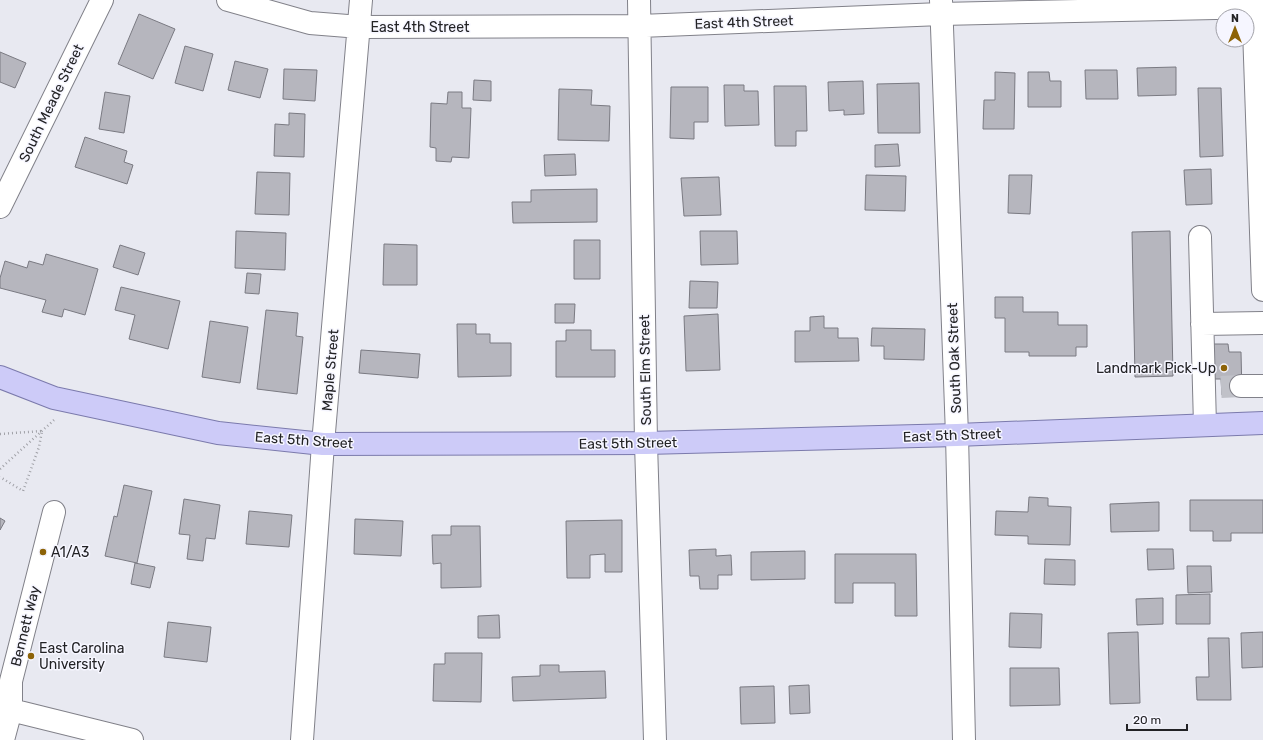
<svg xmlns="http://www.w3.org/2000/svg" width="1263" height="740" viewBox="0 0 1263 740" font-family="Rubik,sans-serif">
	<rect width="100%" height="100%" fill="#e8e9f1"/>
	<path fill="#b6b6be" stroke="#7a7a82" d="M 139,14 L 175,29 L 153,79 L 118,64 Z
		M 185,46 L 213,54 L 203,91 L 175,83 Z
		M 0,52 L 26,63 L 15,88 L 0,82 Z
		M 235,61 L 268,69 L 260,98 L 228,90 Z
		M 1176,67 L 1176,95 L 1138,96 L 1137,68 Z
		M 284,69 L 317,70 L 315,101 L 283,99 Z
		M 1085,70 L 1117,70 L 1118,99 L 1086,99 Z
		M 995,72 L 1015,73 L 1014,129 L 983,129 L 984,100 L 995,100 Z
		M 1028,72 L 1049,72 L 1050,81 L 1061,81 L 1061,107 L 1028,107 Z
		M 474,80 L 491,81 L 491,101 L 473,100 Z
		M 863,81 L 864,114 L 844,115 L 844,110 L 829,111 L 828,82 Z
		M 919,83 L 920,133 L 878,133 L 877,84 Z
		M 724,85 L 744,85 L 744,91 L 758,91 L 759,125 L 725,126 Z
		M 774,86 L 806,86 L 807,131 L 796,131 L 796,146 L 775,146 Z
		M 671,87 L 708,87 L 708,122 L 694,122 L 694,139 L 670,138 Z
		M 1198,88 L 1221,88 L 1223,156 L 1200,157 Z
		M 559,89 L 592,90 L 591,105 L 610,106 L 609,141 L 558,140 Z
		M 105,92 L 130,96 L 124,133 L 99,129 Z
		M 448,92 L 462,92 L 462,108 L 471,108 L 469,158 L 452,157 L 451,162 L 436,161 L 436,148 L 430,147 L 431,103 L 447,104 Z
		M 289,113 L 305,114 L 304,157 L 274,156 L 275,124 L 289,125 Z
		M 85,137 L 127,151 L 124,162 L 133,165 L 127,184 L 75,167 Z
		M 898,144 L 900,166 L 875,167 L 875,145 Z
		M 575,154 L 576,175 L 545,176 L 544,155 Z
		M 1211,169 L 1212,204 L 1186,205 L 1184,170 Z
		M 257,172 L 290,173 L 289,215 L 255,214 Z
		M 866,175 L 906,176 L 905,211 L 865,210 Z
		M 1009,175 L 1032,175 L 1030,214 L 1008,213 Z
		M 719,177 L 721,215 L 684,216 L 681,178 Z
		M 597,189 L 597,222 L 513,223 L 512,202 L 531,202 L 531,190 Z
		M 236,231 L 286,233 L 285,270 L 235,268 Z
		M 700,231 L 737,231 L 738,264 L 701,265 Z
		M 1170,231 L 1173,376 L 1135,377 L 1132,232 Z
		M 574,240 L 600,240 L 600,279 L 574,279 Z
		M 384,244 L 417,245 L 417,285 L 383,285 Z
		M 120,245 L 145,253 L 138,275 L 113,267 Z
		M 46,254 L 98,269 L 85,315 L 64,309 L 62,317 L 42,312 L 46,300 L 0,288 L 0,278 L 5,261 L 27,268 L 29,261 L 43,265 Z
		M 247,273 L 261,274 L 259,294 L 245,293 Z
		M 690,281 L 718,282 L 717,308 L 689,308 Z
		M 121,287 L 180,301 L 168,349 L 129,339 L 135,315 L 115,310 Z
		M 995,297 L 1023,297 L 1023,312 L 1058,312 L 1058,325 L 1087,325 L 1087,347 L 1076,347 L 1076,356 L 1029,356 L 1029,352 L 1005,352 L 1005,318 L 995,318 Z
		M 555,304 L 575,304 L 574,323 L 555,323 Z
		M 266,310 L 298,313 L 296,336 L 303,337 L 297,394 L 257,389 Z
		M 718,314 L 720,370 L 686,371 L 684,316 Z
		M 824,316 L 824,328 L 838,328 L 838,338 L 858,338 L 859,361 L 795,362 L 795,331 L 810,331 L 810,317 Z
		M 210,321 L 248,327 L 240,383 L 202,377 Z
		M 457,324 L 476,324 L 476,334 L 490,334 L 490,343 L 511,343 L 511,376 L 458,377 Z
		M 872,328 L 925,329 L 924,360 L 884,359 L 884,346 L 871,346 Z
		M 566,330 L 591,330 L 591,350 L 615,350 L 615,377 L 556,377 L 556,341 L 566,341 Z
		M 1211,344 L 1228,344 L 1229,352 L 1241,352 L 1242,395 L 1222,395 L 1221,379 L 1212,379 Z
		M 361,350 L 420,354 L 418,378 L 359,373 Z
		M 124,485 L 152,491 L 137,563 L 105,556 L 114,516 L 117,517 Z
		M 1029,497 L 1048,498 L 1048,506 L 1071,507 L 1070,545 L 1028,544 L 1028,536 L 995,535 L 996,511 L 1028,512 Z
		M 184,499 L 220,505 L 215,539 L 206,538 L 203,561 L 187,559 L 190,535 L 179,534 Z
		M 1190,500 L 1263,500 L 1263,533 L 1231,533 L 1231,541 L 1213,541 L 1213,531 L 1190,531 Z
		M 1159,502 L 1159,531 L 1111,532 L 1110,504 Z
		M 249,511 L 292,515 L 289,547 L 246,544 Z
		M 0,518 L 5,521 L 0,530 Z
		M 355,519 L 403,521 L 401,556 L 354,554 Z
		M 622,520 L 622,572 L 605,572 L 605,554 L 590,555 L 590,578 L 567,578 L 566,521 Z
		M 451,526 L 480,526 L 481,587 L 441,588 L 441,563 L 433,564 L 432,535 L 451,535 Z
		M 716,549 L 716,556 L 731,555 L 732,575 L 718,575 L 718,589 L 700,589 L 699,576 L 690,576 L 689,550 Z
		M 1147,549 L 1173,549 L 1174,569 L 1148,570 Z
		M 805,551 L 805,579 L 751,580 L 751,552 Z
		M 835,554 L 916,554 L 917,616 L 895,616 L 895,583 L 853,583 L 853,603 L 835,603 Z
		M 1045,559 L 1075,560 L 1075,585 L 1044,584 Z
		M 135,563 L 155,567 L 150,588 L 131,584 Z
		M 1187,566 L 1211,566 L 1212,592 L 1188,593 Z
		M 1210,594 L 1210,624 L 1176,624 L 1176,595 Z
		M 1163,598 L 1163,624 L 1137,625 L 1136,599 Z
		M 1010,613 L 1042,614 L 1041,648 L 1009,647 Z
		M 499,615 L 500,638 L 478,638 L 478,616 Z
		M 168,622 L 211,627 L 207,662 L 164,657 Z
		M 1138,632 L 1140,703 L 1110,704 L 1108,633 Z
		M 1263,632 L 1263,667 L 1242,668 L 1241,633 Z
		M 1208,638 L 1229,638 L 1231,700 L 1197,700 L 1196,677 L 1209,677 Z
		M 445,653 L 482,653 L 481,702 L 433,701 L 434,664 L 445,664 Z
		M 540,665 L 559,665 L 559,672 L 605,671 L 606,698 L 513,701 L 512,677 L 540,676 Z
		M 1010,668 L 1059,668 L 1060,705 L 1010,706 Z
		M 809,685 L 810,713 L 790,714 L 789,686 Z
		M 774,686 L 775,723 L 741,724 L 740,687 Z"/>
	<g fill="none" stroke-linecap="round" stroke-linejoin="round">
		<path stroke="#c0c1c8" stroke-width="22" stroke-dasharray="22 11" stroke-linecap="butt" d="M 1221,387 L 1241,386"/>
		<defs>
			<path id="minor" d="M 228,0 L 310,23 L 360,27 L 640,26 L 941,14 L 1263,7
				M 639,0 L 646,443 L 655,740
				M 941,0 L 957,435 L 964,740
				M 1253,0 L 1263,290
				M 0,207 L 102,0
				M 1200,237 L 1205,425
				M 1202,324 L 1263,323
				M 1241,386 L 1263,386
				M 11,710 L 132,740
				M 3,740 L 11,710 L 11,681 L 54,512
				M 302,740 L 323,444 L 361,0"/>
			<path id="major" d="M 0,377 L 54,398 L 218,433 L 323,444 L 646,443 L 957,435 L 1263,423"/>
		</defs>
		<use href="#minor" stroke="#818189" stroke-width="24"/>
		<use href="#major" stroke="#7b7aac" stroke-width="24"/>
		<path stroke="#a0a1a7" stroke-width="2.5" stroke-dasharray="1 3" stroke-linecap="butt" d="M 0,434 L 42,431 L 39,447 L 23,491 L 0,477
			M 0,469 L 54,420"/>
		<use href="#minor" stroke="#fff" stroke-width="22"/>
		<use href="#major" stroke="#cdcbf8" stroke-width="22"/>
	</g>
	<g fill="#8d6307" stroke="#f6f6ff" stroke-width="1.5">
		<circle cx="1224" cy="368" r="4"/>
		<circle cx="43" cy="552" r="4"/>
		<circle cx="31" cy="656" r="4"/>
	</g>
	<g text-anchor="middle" stroke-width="3" stroke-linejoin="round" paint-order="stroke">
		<g font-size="14" fill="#222225" stroke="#f6f6ff">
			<text transform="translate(744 22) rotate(-2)" y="5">East 4th Street</text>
			<text x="420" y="32">East 4th Street</text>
			<text transform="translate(51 103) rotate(-64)" y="5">South Meade Street</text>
			<text transform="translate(954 358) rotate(-92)" y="5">South Oak Street</text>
			<text transform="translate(330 370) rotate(-85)" y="5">Maple Street</text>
			<text transform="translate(645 370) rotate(-91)" y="5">South Elm Street</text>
			<text transform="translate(952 435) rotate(-2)" y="5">East 5th Street</text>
			<text transform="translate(304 440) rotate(4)" y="5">East 5th Street</text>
			<text transform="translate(628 443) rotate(-1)" y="5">East 5th Street</text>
			<text transform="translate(25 626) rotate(-76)" y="5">Bennett Way</text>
		</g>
		<g font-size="14" fill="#222225" stroke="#f6f6ff" text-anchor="start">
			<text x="1216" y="373" text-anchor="end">Landmark Pick-Up</text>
			<text x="51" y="557">A1/A3</text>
			<text x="39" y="653">East Carolina<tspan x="39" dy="16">University</tspan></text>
		</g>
	</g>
	<g transform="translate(1235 28)"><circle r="19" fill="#f6f6ff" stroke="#a1a1a8"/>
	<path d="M0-3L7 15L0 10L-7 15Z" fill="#8d6307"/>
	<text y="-6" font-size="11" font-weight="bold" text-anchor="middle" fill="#222225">N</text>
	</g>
	<path d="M1127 724v6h60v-6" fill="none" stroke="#222225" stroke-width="2"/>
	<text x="1133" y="724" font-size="12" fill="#222225" stroke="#f6f6ff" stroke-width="3" paint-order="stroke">20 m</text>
</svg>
